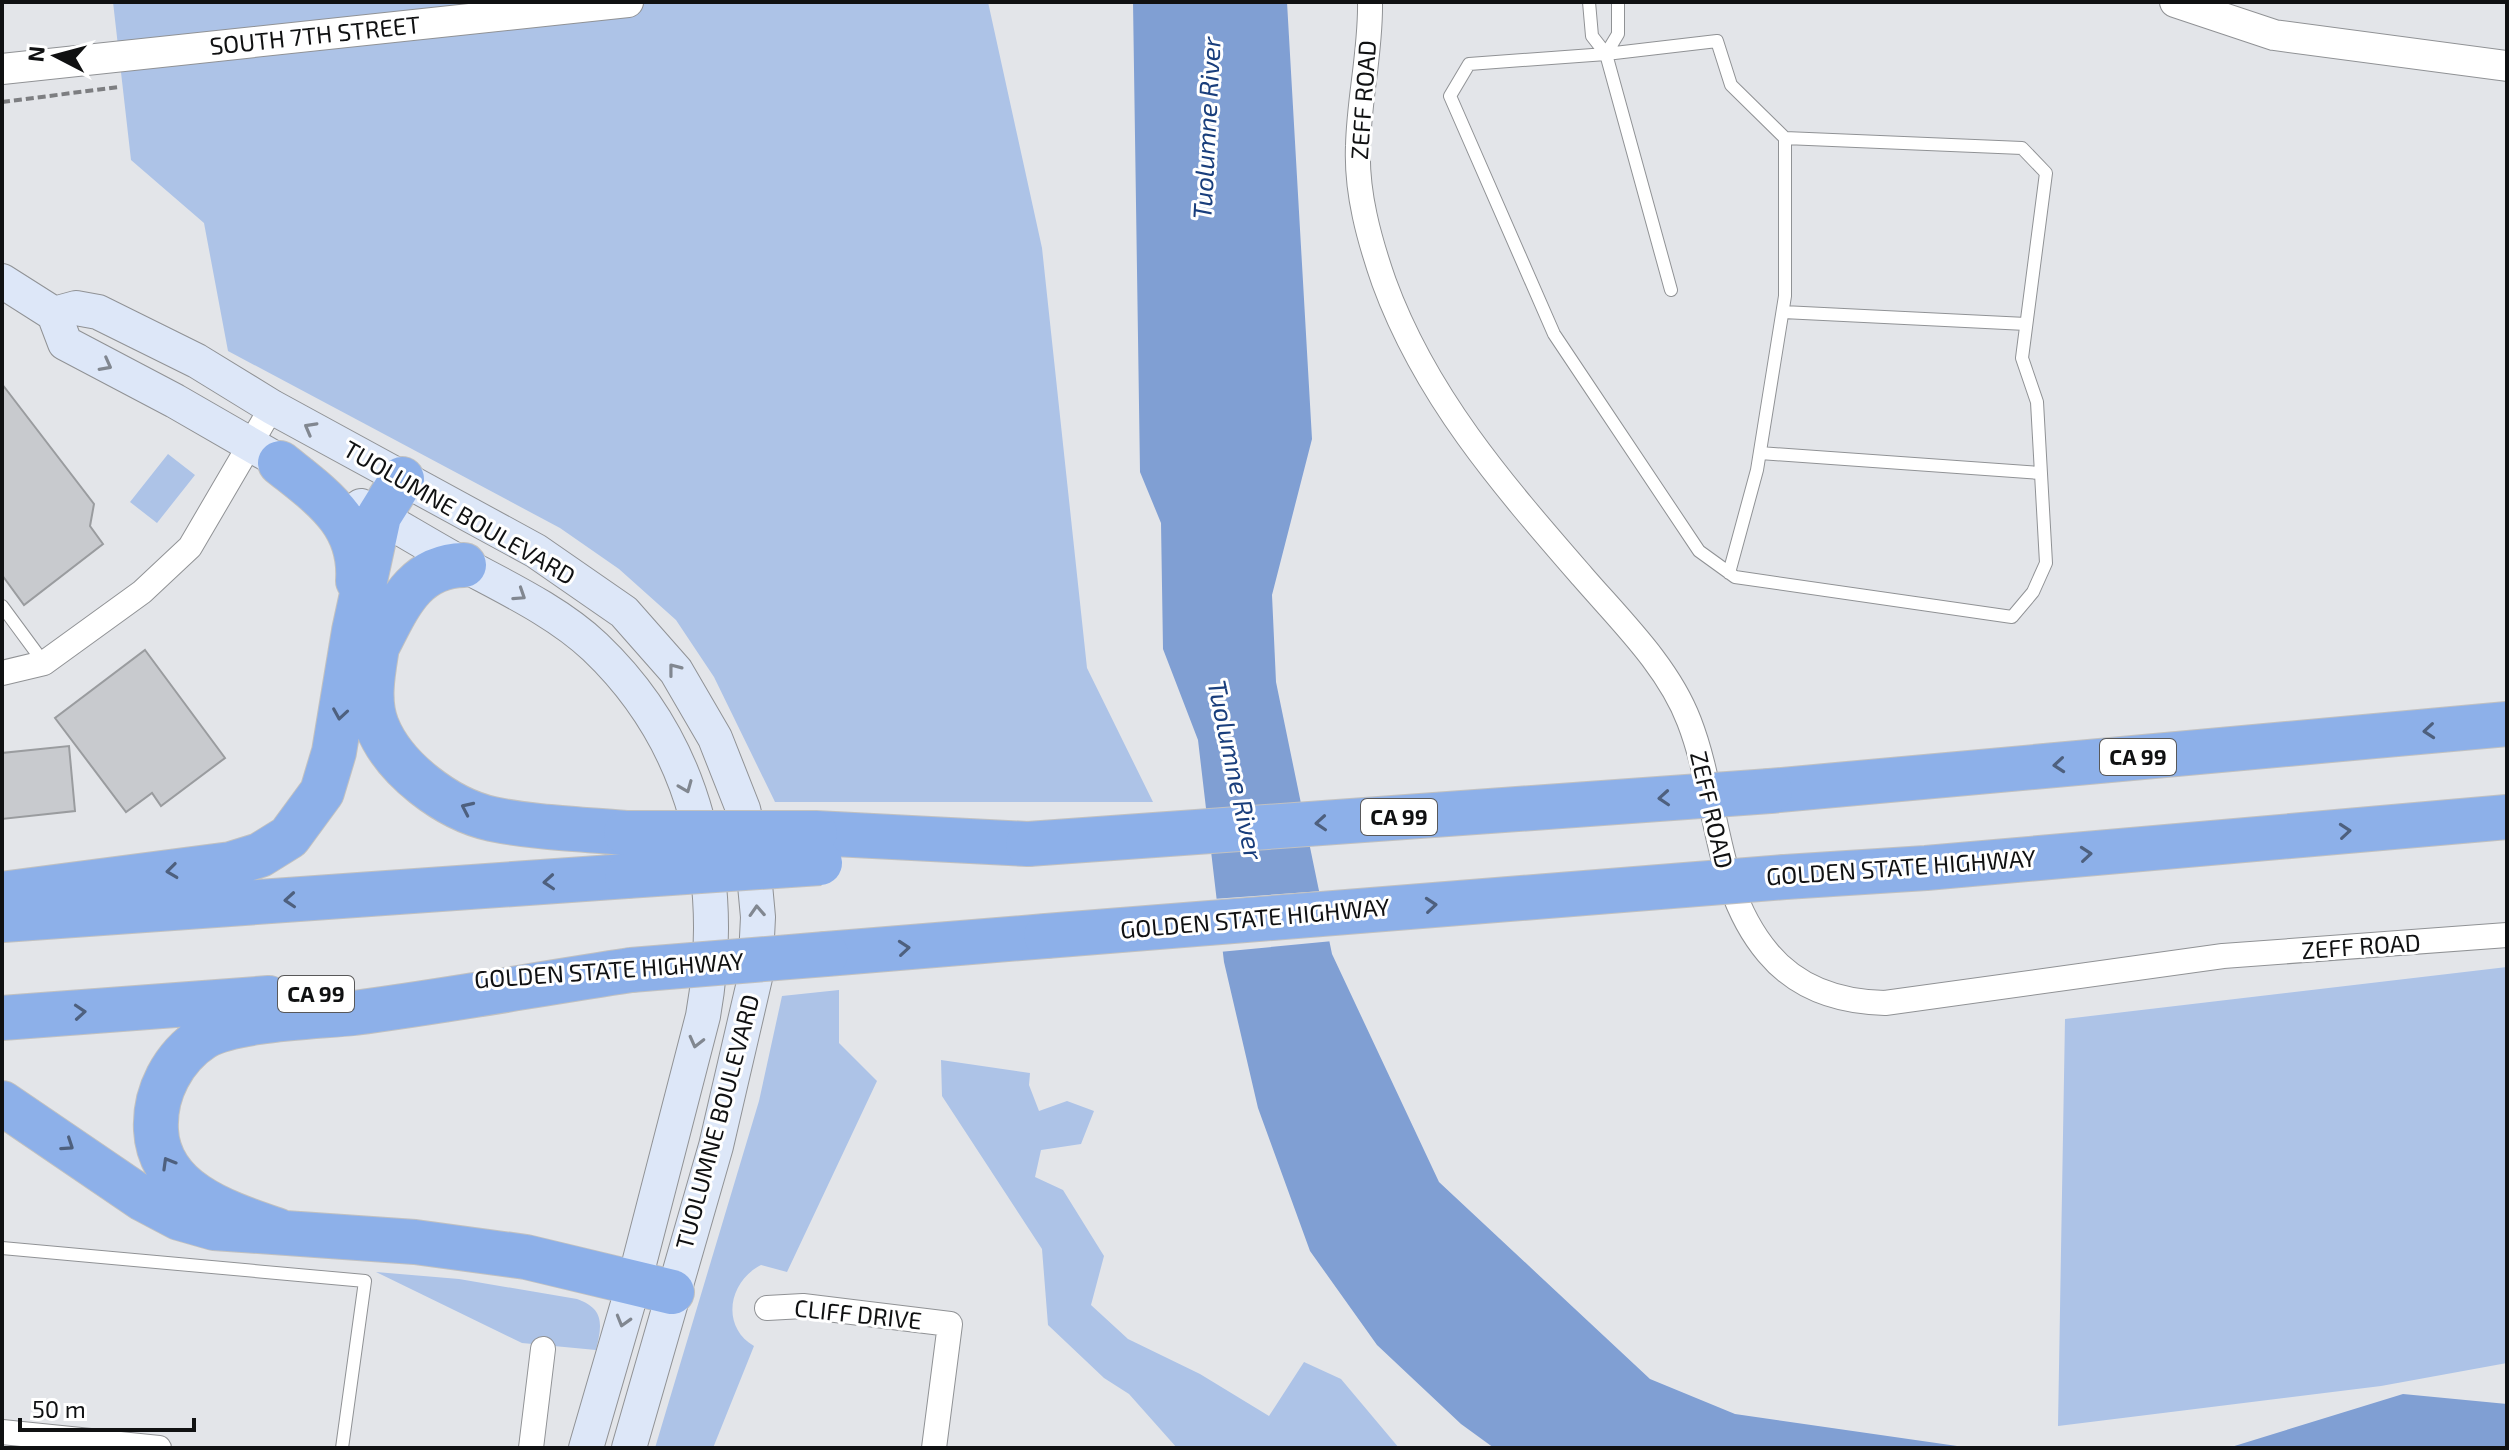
<svg xmlns="http://www.w3.org/2000/svg" width="2509" height="1450" viewBox="0 0 2509 1450" font-family="'Exo 2',sans-serif">
	<rect width="100%" height="100%" fill="#e3e5e9"/>
	<path fill="#adc3e7" d="M 113,2 L 988,2 L 1042,248 L 1087,668 L 1153,802 L 775,802 L 714,677 L 676,620 L 619,569 L 560,528 L 228,351 L 204,223 L 131,160 Z
		M 168,454 L 195,475 L 157,523 L 130,502 Z
		M 2507,967 L 2507,1363 L 2381,1386 L 2058,1426 L 2065,1019 Z
		M 839,990 L 839,1043 L 877,1081 L 787,1272 L 761,1265 C 729,1281 720,1326 754,1346 L 713,1448 L 655,1448 L 759,1101 L 782,996 Z
		M 941,1060 L 1030,1073 L 1029,1085 L 1039,1111 L 1067,1101 L 1094,1111 L 1081,1144 L 1041,1150 L 1035,1177 L 1063,1190 L 1104,1256 L 1091,1305 L 1128,1339 L 1200,1374 L 1269,1416 L 1304,1362 L 1341,1379 L 1399,1448 L 1177,1448 L 1129,1394 L 1104,1378 L 1048,1325 L 1042,1249 L 942,1096 Z
		M 376,1272 L 459,1279 L 577,1299 C 605,1309 602,1325 596,1350 L 522,1343 Z"/>
	<path fill="#809fd3" d="M 1133,2 L 1287,2 L 1312,439 L 1272,595 L 1276,682 L 1332,954 L 1439,1182 L 1650,1379 L 1735,1414 L 1971,1448 L 1494,1448 L 1461,1424 L 1377,1345 L 1310,1251 L 1258,1108 L 1224,962 L 1198,740 L 1163,649 L 1161,523 L 1140,472 Z
		M 2403,1394 L 2507,1404 L 2507,1448 L 2228,1448 Z"/>
	<path fill="#e3e5e9" d="M 1323,891 L 1333,941 L 1219,952 L 1213,899 Z"/>
	<path fill="#c8cace" stroke="#9a9c9f" stroke-width="2" d="M 2,384 L 94,504 L 90,526 L 103,544 L 24,605 L 2,575 Z
		M 145,650 L 225,758 L 161,806 L 152,793 L 126,812 L 55,718 Z
		M 69,746 L 75,811 L 2,819 L 2,753 Z"/>
	<g fill="none" stroke-linecap="round" stroke-linejoin="round">
		<defs>
			<path id="service" d="M 1589,2 L 1592,36 L 1606,54 L 1671,290
				M 1717,41 L 1731,85 L 1785,138 L 2022,148 L 2046,173 L 2022,358 L 2037,402 L 2046,563 L 2033,592 L 2012,617 L 1735,577 L 1699,551 L 1554,334 L 1450,96 L 1469,64 L 1606,54 Z
				M 1606,54 L 1618,34 L 1618,2
				M 1783,312 L 2026,324
				M 1760,453 L 2040,473
				M 1729,573 L 1757,470 L 1785,296 L 1785,138
				M 2,606 L 44,663
				M 2,1248 L 365,1281 L 342,1448"/>
			<path id="minor" d="M 1370,2 C 1371,50 1359,98 1358,146 C 1356,192 1369,239 1384,282 C 1426,397 1503,485 1582,576 C 1620,620 1668,666 1689,721 C 1719,798 1713,888 1768,953 C 1798,989 1840,1002 1885,1003 L 2223,956 L 2507,935
				M 2,673 L 44,663 L 142,592 L 190,547 L 272,407
				M 767,1308 L 803,1306 L 950,1324 L 934,1448
				M 2,1432 L 159,1448
				M 531,1448 L 543,1349"/>
			<path id="tertiary" d="M 2175,2 L 2274,35 L 2507,66
				M 2,69 L 628,2"/>
			<path id="secondary" d="M 2,281 L 54,314 L 65,343 L 175,401 L 300,473
				M 54,314 L 76,308 L 98,312 L 197,361 L 272,407 L 536,551 L 624,612 L 676,671 L 715,738 L 743,809 L 751,842 L 758,917 L 755,978 L 716,1146 L 629,1448
				M 361,506 C 396,525 431,547 466,566 C 509,589 559,613 595,647 C 698,745 727,880 703,1016 L 634,1283 L 586,1448"/>
			<path id="motorway" d="M 280,463 C 321,496 362,522 358,581
				M 377,647 C 373,672 367,701 377,726 C 394,769 447,809 492,819 C 536,828 581,829 626,833
				M 377,647 C 398,607 413,566 464,565
				M 1770,791 L 2507,724
				M 815,833 L 1028,844
				M 1785,877 L 1926,868 L 2507,817
				M 2,894 L 231,864 L 260,855 L 289,837 L 322,792 L 334,752 L 354,631 L 379,516 L 402,479
				M 3,920 L 627,876
				M 826,954 L 1046,936
				M 2,1018 L 269,998
				M 2,1103 L 143,1199 L 179,1218 L 214,1228 L 415,1242 L 526,1257 L 672,1292
				M 279,1231 C 230,1214 159,1193 156,1130 C 154,1093 173,1057 204,1037 C 235,1019 316,1017 354,1013 C 446,1001 538,984 631,970"/>
		</defs>
		<use href="#service" stroke="#909295" stroke-width="14"/>
		<use href="#minor" stroke="#909295" stroke-width="26"/>
		<use href="#tertiary" stroke="#909295" stroke-width="32"/>
		<use href="#secondary" stroke="#909295" stroke-width="36"/>
		<use href="#motorway" stroke="#c1c1c1" stroke-width="46"/>
		<path stroke="#7d7e81" stroke-width="4" stroke-dasharray="8 4" stroke-linecap="butt" d="M 2,102 L 119,87"/>
		<use href="#service" stroke="#fff" stroke-width="12"/>
		<use href="#minor" stroke="#fff" stroke-width="24"/>
		<use href="#tertiary" stroke="#fff" stroke-width="30"/>
		<use href="#secondary" stroke="#dde7f8" stroke-width="34"/>
		<use href="#motorway" stroke="#8db0e9" stroke-width="44"/>
		<defs>
			<path id="motorway-bridge" d="M 626,833 L 815,833
				M 1028,844 L 1770,791
				M 627,876 L 820,863
				M 1046,936 L 1785,877
				M 631,970 L 826,954"/>
		</defs>
		<use href="#motorway-bridge" stroke="#c1c1c1" stroke-width="46" stroke-linecap="butt"/>
		<use href="#motorway-bridge" stroke="#8db0e9" stroke-width="44"/>
	</g>
	<defs><path id="oneway-chevron" d="M-2-3.5L2.5 0L-2 3.5" fill="none" stroke-width="1.6" stroke-linecap="round" stroke-linejoin="round" transform="scale(2)"/></defs>
	<g stroke="#818790">
		<use href="#oneway-chevron" transform="translate(106 365) rotate(28)"/>
		<use href="#oneway-chevron" transform="translate(310 428) rotate(-151)"/>
		<use href="#oneway-chevron" transform="translate(520 595) rotate(33)"/>
		<use href="#oneway-chevron" transform="translate(674 669) rotate(-128)"/>
		<use href="#oneway-chevron" transform="translate(686 787) rotate(68)"/>
		<use href="#oneway-chevron" transform="translate(757 911) rotate(-93)"/>
		<use href="#oneway-chevron" transform="translate(696 1042) rotate(104)"/>
		<use href="#oneway-chevron" transform="translate(623 1321) rotate(106)"/>
	</g>
	<g stroke="#4e607e">
		<use href="#oneway-chevron" transform="translate(340 714) rotate(99)"/>
		<use href="#oneway-chevron" transform="translate(2429 731) rotate(175)"/>
		<use href="#oneway-chevron" transform="translate(2059 765) rotate(175)"/>
		<use href="#oneway-chevron" transform="translate(1664 798) rotate(176)"/>
		<use href="#oneway-chevron" transform="translate(467 808) rotate(-155)"/>
		<use href="#oneway-chevron" transform="translate(1321 823) rotate(176)"/>
		<use href="#oneway-chevron" transform="translate(2345 831) rotate(-5)"/>
		<use href="#oneway-chevron" transform="translate(2086 854) rotate(-5)"/>
		<use href="#oneway-chevron" transform="translate(172 871) rotate(173)"/>
		<use href="#oneway-chevron" transform="translate(549 882) rotate(176)"/>
		<use href="#oneway-chevron" transform="translate(290 900) rotate(176)"/>
		<use href="#oneway-chevron" transform="translate(1431 905) rotate(-5)"/>
		<use href="#oneway-chevron" transform="translate(904 948) rotate(-5)"/>
		<use href="#oneway-chevron" transform="translate(80 1012) rotate(-4)"/>
		<use href="#oneway-chevron" transform="translate(68 1145) rotate(34)"/>
		<use href="#oneway-chevron" transform="translate(168 1163) rotate(-120)"/>
	</g>
	<g text-anchor="middle" stroke-width="6" stroke-linejoin="round" paint-order="stroke">
		<g fill="#fff" stroke="#585859" stroke-width="2">
			<rect x="2100" y="739" width="76" height="36" rx="6"/>
			<rect x="1361" y="799" width="76" height="36" rx="6"/>
			<rect x="278" y="976" width="76" height="36" rx="6"/>
		</g>
		<g font-size="22" font-weight="bold" fill="#101112">
			<text x="2138" y="765">CA 99</text>
			<text x="1399" y="825">CA 99</text>
			<text x="316" y="1002">CA 99</text>
		</g>
		<g font-size="24" fill="#101112" stroke="#fff">
			<text transform="translate(315 36) rotate(-6)" y="8">SOUTH 7TH STREET</text>
			<text transform="translate(1364 100) rotate(-86)" y="8">ZEFF ROAD</text>
			<text transform="translate(459 513) rotate(30)" y="8">TUOLUMNE BOULEVARD</text>
			<text transform="translate(1711 810) rotate(77)" y="8">ZEFF ROAD</text>
			<text transform="translate(1901 868) rotate(-4)" y="8">GOLDEN STATE HIGHWAY</text>
			<text transform="translate(1255 919) rotate(-5)" y="8">GOLDEN STATE HIGHWAY</text>
			<text transform="translate(2361 947) rotate(-4)" y="8">ZEFF ROAD</text>
			<text transform="translate(609 971) rotate(-4)" y="8">GOLDEN STATE HIGHWAY</text>
			<text transform="translate(718 1122) rotate(-75)" y="8">TUOLUMNE BOULEVARD</text>
			<text transform="translate(858 1315) rotate(6)" y="8">CLIFF DRIVE</text>
		</g>
		<g font-size="26" font-style="italic" fill="#193e7c" stroke="#fff">
			<text transform="translate(1207 128) rotate(-87)" y="9">Tuolumne River</text>
			<text transform="translate(1235 770) rotate(78)" y="9">Tuolumne River</text>
		</g>
	</g>
	<rect width="2509" height="1450" fill="none" stroke="#101112" stroke-width="8"/>
	<g transform="translate(56 56) rotate(276)" stroke="#ffffff" stroke-width="6" paint-order="stroke">
	<path d="M0-6L14 30L0 20L-14 30Z" fill="#101112"/>
	<text y="-12" font-size="22" font-weight="bold" text-anchor="middle" fill="#101112">N</text>
	</g>
	<path d="M20 1418v12h174v-12" fill="none" stroke="#101112" stroke-width="4"/>
	<text x="32" y="1418" font-size="24" fill="#101112" stroke="#ffffff" stroke-width="6" paint-order="stroke">50 m</text>
</svg>
